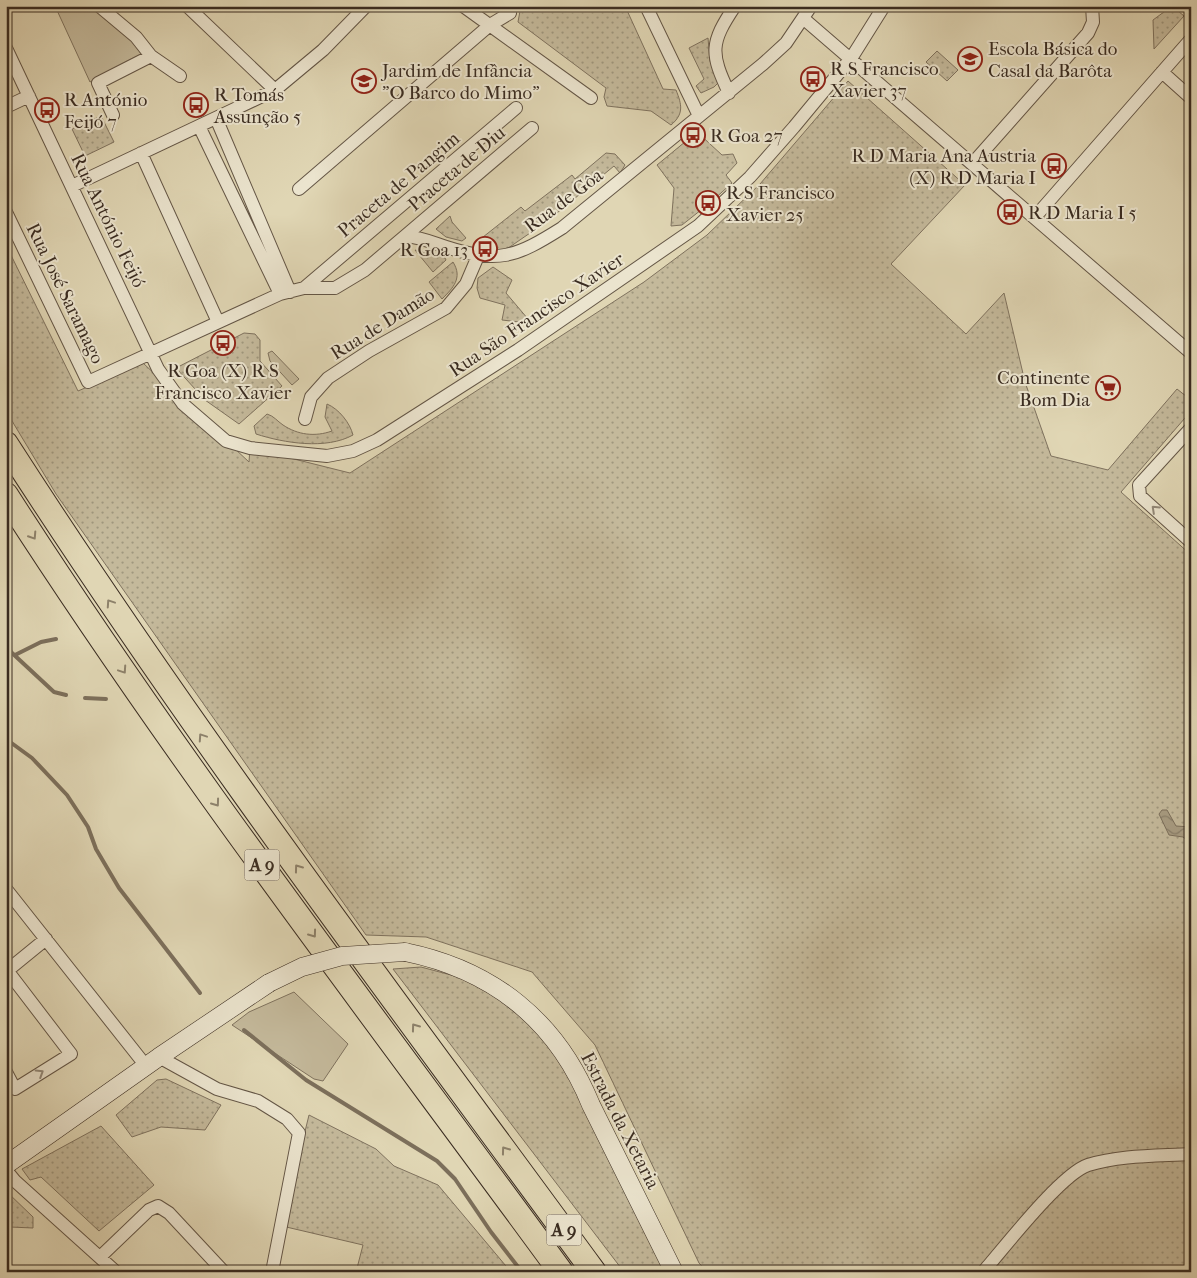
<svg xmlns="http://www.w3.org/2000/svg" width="1197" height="1278" viewBox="0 0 1197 1278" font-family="'IM FELL French Canon',serif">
	<defs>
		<pattern id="grass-dots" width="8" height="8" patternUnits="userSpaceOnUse" patternTransform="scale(1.25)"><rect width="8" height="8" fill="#c4b99b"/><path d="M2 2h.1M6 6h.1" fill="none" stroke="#a0977e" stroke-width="1.8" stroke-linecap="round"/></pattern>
		<pattern id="water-waves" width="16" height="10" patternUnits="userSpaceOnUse" patternTransform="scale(1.25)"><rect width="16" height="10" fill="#a89c82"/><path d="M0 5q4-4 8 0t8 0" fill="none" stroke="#8a7f6a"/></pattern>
	</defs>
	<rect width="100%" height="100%" fill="#e0d6b4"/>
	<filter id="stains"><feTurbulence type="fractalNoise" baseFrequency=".004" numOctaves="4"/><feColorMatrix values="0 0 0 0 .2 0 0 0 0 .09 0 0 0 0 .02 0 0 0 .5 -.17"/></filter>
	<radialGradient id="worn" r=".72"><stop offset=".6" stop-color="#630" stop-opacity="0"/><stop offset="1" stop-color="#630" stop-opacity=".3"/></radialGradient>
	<path fill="url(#grass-dots)" stroke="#7f725e" d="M 532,6 L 625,6 L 663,89 L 676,90 C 682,105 684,114 671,125 L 651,111 L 607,106 L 604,97 L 606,88 L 518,22 L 520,11 Z
		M 1172,6 L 1184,16 L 1154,49 L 1153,20 Z
		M 708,38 L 710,61 L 719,82 L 714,87 L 701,93 L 696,86 L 704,79 L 689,48 Z
		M 937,51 L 958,70 L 947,81 L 926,62 Z
		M 848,81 L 965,185 L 891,264 L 966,334 L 1004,293 L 1025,382 L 1051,456 L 1108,470 L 1177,389 L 1191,400 L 1191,411 L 1121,492 L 1191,555 L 1191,1272 L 707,1272 L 699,1263 L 595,1045 L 532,972 L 426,937 L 366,935 L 56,494 L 6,411 L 6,245 L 78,391 L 143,363 L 249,462 L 250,448 L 350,473 L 644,282 L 707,235 L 760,184 Z
		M 101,116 L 114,142 L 85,156 L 72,129 Z
		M 697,132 L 722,155 L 733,154 L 737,163 L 726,175 L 732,183 L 711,202 L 709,200 L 704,204 L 706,206 L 682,225 L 671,226 L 674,188 L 657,165 Z
		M 606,153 L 615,154 L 625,165 L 620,173 L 614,166 L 546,222 L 501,253 L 478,241 L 521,207 L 525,211 L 572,175 L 575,179 Z
		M 450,216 L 452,222 L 466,238 L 462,241 L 446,237 L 436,229 Z
		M 415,250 L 445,258 L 446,260 L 433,272 Z
		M 453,262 C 463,278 453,288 442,299 L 429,282 Z
		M 493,267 L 512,280 L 506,293 L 528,319 L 519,322 L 502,320 L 505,305 L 480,298 L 477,288 L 478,278 Z
		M 244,333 L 255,334 L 260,340 L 260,361 L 282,386 L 239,424 L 205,400 L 176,368 Z
		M 327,404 C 339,409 350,423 353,435 C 326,450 284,443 256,434 L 254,426 L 267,414 C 274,416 277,421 283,425 C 298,435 315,437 332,431 L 325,417 Z
		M 421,967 L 462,978 L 494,996 L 532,1024 L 560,1060 L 663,1268 L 662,1272 L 624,1272 L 393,969 Z
		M 166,1079 L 221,1105 L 205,1130 L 161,1127 L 132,1137 L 116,1115 L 157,1080 Z
		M 309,1115 L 376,1149 L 394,1166 L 438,1185 L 511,1272 L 356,1272 L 363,1245 L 282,1226 Z
		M 101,1126 L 154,1185 L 99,1231 L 41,1177 L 30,1180 L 22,1169 Z
		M 6,1191 L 33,1217 L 33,1228 L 10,1227 L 6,1230 Z"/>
	<path fill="#c4b99b" stroke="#7f725e" d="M 55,6 L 92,6 L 133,41 L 142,55 L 90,82 Z
		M 272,351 L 299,379 L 292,385 L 270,361 L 268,353 Z
		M 294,992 L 348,1044 L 323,1081 L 314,1079 L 232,1025 L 249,1012 Z"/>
	<path fill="url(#water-waves)" stroke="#7c6f5b" d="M 1162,810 L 1167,810 L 1176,826 L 1191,827 L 1191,843 L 1183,837 L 1169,835 L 1159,814 Z"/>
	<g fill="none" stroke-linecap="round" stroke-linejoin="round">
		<path stroke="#7c6f5b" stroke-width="4" d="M 6,642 L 11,652 L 54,692 L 66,695
			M 15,655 L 41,642 L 56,639
			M 85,698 L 106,699
			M 6,739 L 32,758 L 67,795 L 88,827 L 96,849 L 119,888 L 200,993
			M 244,1030 L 306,1080 L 437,1161 L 455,1179 L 491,1232 L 522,1272"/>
		<defs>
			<path id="street" d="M 99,6 L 136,37 L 151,56 L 98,83 L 113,115
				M 187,6 L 275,90
				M 463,6 L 591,98
				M 646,6 L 699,116
				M 804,19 L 1191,353
				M 6,48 L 158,369 L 183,404 L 226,441 L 250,448 L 327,456 L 353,451 L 377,440 L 518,350 L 698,226 L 750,177 L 794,127 L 852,57 L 884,6
				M 151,56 L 180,76
				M 1162,72 L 1191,98
				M 729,93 C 710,53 710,43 735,6
				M 6,107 L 29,96
				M 216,118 L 290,292
				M 199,126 L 280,294
				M 141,153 L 218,322
				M 973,163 L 1088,33 L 1093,22 L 1092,6
				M 72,186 L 275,90 L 323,50 L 366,6
				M 299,189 L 490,25 L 510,13
				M 6,212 L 88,382 L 280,294 L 304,288 L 335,288 L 365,270 L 405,236 C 420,237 431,242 446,247 C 499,264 516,257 562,228 L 763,64 L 786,43 L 811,6
				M 1035,217 L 1191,39
				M 405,236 L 532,128
				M 304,288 L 516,108
				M 305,419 L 311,397 L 328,378 L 369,351 L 446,308 L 466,284 L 478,256
				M 1191,428 L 1139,485 L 1140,496 L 1191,542
				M 6,889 L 146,1066
				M 6,969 L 71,1054 L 15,1089 L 6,1072
				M 8,970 L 46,939
				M 159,1057 L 217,1089 L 258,1101 L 287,1119 L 299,1133 L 272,1272
				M 6,1170 L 15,1181 L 116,1272
				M 100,1257 L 149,1210 L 158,1206 L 169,1213 L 224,1272
				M 983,1272 C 1004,1248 1061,1174 1088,1165 C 1120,1155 1157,1156 1191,1154"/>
			<path id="secondary" d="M 405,952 C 493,970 557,1021 591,1105 L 674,1272
				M 6,1165 L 159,1057 L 269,983"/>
			<path id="highway" d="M 6,444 C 189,729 394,999 594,1272
				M 6,495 C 178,763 373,1015 561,1272"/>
		</defs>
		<use href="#street" stroke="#645646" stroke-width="14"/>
		<use href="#secondary" stroke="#3a2c21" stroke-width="19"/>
		<use href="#highway" stroke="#3a2c21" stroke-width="26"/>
		<use href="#street" stroke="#ebe4ce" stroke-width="12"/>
		<use href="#secondary" stroke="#ebe4ce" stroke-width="18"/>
		<use href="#highway" stroke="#e0d6b4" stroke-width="24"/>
		<defs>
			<path id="secondary-bridge" d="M 269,983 L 302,967 L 342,956 L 405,952"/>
		</defs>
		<use href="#secondary-bridge" stroke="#3a2c21" stroke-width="19" stroke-linecap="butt"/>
		<use href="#secondary-bridge" stroke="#ebe4ce" stroke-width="18"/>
	</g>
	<defs><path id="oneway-chevron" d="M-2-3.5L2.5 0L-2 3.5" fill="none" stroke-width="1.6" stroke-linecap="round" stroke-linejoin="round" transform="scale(1.25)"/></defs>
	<g stroke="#928878">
		<use href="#oneway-chevron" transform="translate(1155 509) rotate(-137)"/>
		<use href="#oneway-chevron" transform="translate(40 1073) rotate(-32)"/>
	</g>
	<g stroke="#8d816a">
		<use href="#oneway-chevron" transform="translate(33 536) rotate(57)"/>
		<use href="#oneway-chevron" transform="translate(110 603) rotate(-124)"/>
		<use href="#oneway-chevron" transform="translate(123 670) rotate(56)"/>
		<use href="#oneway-chevron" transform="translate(202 737) rotate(-124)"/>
		<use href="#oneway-chevron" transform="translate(216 803) rotate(54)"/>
		<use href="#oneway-chevron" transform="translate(298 868) rotate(-126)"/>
		<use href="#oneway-chevron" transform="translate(313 934) rotate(54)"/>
		<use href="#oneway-chevron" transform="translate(415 1027) rotate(-126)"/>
		<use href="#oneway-chevron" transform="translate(505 1150) rotate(-126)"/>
	</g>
	<defs>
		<symbol id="school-ring" viewBox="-11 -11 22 22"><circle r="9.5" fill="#ebe4ce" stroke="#8f2418" stroke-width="1.5"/><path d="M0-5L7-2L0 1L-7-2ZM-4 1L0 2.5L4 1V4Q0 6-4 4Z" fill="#8f2418"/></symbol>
		<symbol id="bus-ring" viewBox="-11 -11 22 22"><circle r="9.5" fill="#ebe4ce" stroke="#8f2418" stroke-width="1.5"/><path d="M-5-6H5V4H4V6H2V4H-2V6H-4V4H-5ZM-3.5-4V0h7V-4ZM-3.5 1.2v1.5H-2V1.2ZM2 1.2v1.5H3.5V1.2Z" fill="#8f2418"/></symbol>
		<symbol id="supermarket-ring" viewBox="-11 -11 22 22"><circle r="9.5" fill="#ebe4ce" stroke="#8f2418" stroke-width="1.5"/><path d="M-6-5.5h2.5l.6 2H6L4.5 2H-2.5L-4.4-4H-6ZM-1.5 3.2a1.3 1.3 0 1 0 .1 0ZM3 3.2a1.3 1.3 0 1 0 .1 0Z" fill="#8f2418"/></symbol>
	</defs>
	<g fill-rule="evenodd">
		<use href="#school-ring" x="956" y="45" width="28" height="28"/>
		<use href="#bus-ring" x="799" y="65" width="28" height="28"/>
		<use href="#school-ring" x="350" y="67" width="28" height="28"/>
		<use href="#bus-ring" x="182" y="91" width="28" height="28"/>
		<use href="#bus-ring" x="33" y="96" width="28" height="28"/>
		<use href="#bus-ring" x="679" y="121" width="28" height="28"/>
		<use href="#bus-ring" x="1040" y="152" width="28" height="28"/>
		<use href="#bus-ring" x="694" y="189" width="28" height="28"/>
		<use href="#bus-ring" x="996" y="198" width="28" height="28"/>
		<use href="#bus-ring" x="471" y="235" width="28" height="28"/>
		<use href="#bus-ring" x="209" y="329" width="28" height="28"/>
		<use href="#supermarket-ring" x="1094" y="374" width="28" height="28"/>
	</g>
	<g text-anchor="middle" stroke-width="4" stroke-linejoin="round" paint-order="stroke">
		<g fill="#ebe4ce" stroke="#6f6355" stroke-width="1">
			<rect x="244.5" y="849.5" width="35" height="31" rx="4"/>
			<rect x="546.5" y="1214.5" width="35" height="31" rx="4"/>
		</g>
		<g font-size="18" font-weight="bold" fill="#3a2c21">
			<text x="262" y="871">A 9</text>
			<text x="564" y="1236">A 9</text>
		</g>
		<g font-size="19" fill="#3a2c21" stroke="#ebe4ce" text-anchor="start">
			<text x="988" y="55">Escola Básica do<tspan x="988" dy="22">Casal da Barôta</tspan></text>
			<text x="830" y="75">R S Francisco<tspan x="830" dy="22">Xavier 37</tspan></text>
			<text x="382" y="77">Jardim de Infância<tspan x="382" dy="22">"O Barco do Mimo"</tspan></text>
			<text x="214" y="101">R Tomás<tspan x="214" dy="22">Assunção 5</tspan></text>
			<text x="64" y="106">R António<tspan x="64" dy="22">Feijó 7</tspan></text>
			<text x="710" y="142">R Goa 27</text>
			<text x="1036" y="162" text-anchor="end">R D Maria Ana Austria<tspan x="1036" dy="22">(X) R D Maria I</tspan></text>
			<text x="726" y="199">R S Francisco<tspan x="726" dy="22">Xavier 25</tspan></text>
			<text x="1028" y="219">R D Maria I 5</text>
			<text x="468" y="256" text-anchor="end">R Goa 13</text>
			<text x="223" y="377" text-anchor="middle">R Goa (X) R S<tspan x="223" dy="22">Francisco Xavier</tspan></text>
			<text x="1090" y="384" text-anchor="end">Continente<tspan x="1090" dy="22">Bom Dia</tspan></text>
		</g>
		<g font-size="19" fill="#3a2c21" stroke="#ebe4ce">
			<text transform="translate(456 168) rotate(-40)" y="7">Praceta de Diu</text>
			<text transform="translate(398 184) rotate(-40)" y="7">Praceta de Pangim</text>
			<text transform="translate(563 200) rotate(-37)" y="7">Rua de Gôa</text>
			<text transform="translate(109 220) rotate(64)" y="7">Rua António Feijó</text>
			<text transform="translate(66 293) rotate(64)" y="7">Rua José Saramago</text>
			<text transform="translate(536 314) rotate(-34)" y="7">Rua São Francisco Xavier</text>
			<text transform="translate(382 323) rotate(-32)" y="7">Rua de Damão</text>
			<text transform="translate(621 1120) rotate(63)" y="7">Estrada da Xetaria</text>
		</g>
	</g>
	<rect width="1197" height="1278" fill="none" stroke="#e0d6b4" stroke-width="25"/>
	<rect x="8" y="8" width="1182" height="1263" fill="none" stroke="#3a2c21" stroke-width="2.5"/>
	<rect x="12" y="12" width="1172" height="1253" fill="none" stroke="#3a2c21"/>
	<rect width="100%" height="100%" filter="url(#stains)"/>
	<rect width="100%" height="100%" fill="url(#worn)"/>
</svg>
